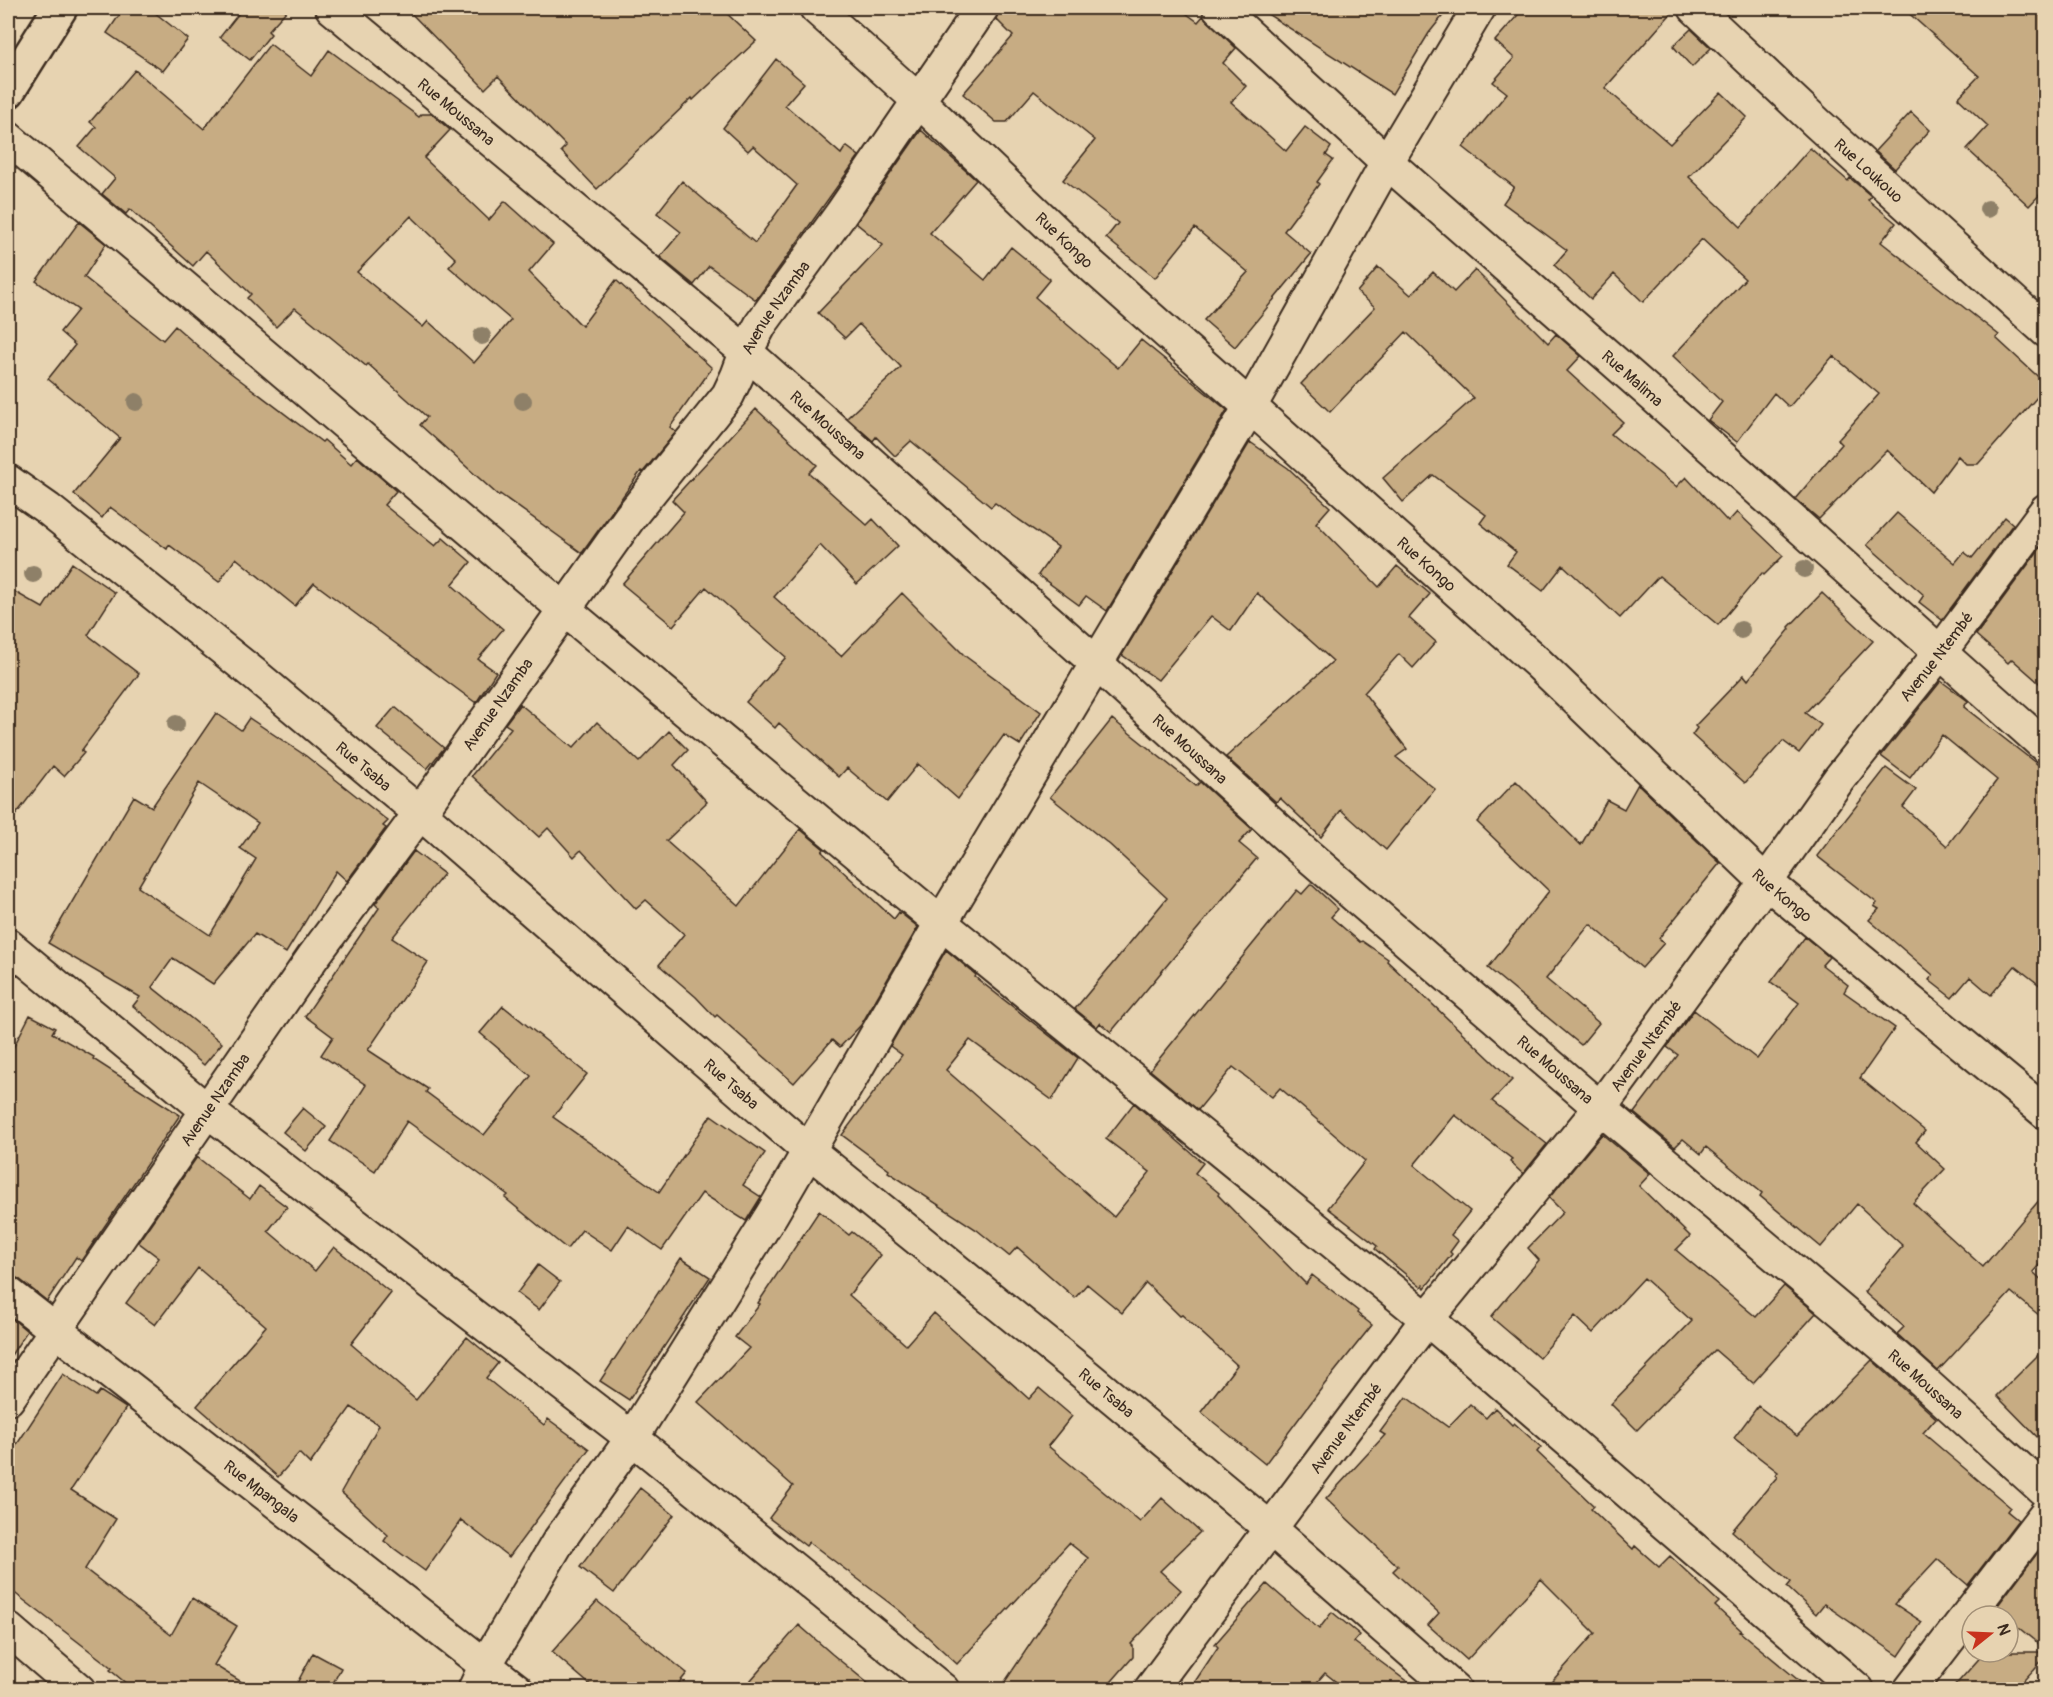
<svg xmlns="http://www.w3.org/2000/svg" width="2053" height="1697" viewBox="0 0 2053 1697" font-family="Pangolin,sans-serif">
	<rect width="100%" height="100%" fill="#e7d3b1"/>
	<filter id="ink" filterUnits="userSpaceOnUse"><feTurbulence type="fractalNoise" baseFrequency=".0167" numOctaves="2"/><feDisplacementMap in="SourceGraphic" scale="12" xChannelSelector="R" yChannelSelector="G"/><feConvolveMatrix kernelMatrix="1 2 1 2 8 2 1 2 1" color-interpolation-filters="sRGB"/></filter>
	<g filter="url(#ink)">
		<path fill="#c7ac83" stroke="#3b2a1e" stroke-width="1.5" fill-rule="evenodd" d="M 124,8 L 149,8 L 188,39 L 163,71 L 107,33 Z
			M 243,8 L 289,8 L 268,31 L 271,34 L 250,60 L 220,37 Z
			M 406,8 L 721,8 L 756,41 L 693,100 L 692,98 L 597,189 L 561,151 L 566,146 L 498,76 L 485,89 Z
			M 1000,8 L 1179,8 L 1198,22 L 1203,16 L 1236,48 L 1223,63 L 1246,86 L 1231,102 L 1286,151 L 1305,127 L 1331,147 L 1326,155 L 1333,160 L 1317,182 L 1319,184 L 1284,231 L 1311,254 L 1235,347 L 1204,320 L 1248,272 L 1195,228 L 1155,278 L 1106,238 L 1118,223 L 1063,180 L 1095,140 L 1034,91 L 1007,122 L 996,122 L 963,94 L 1013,36 L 996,19 Z
			M 1258,8 L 1449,8 L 1429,33 L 1392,94 Z
			M 1524,8 L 1676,8 L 1605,88 L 1670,144 L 1721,92 L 1747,117 L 1689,177 L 1741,227 L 1810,148 L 1848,181 L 1850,178 L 1871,196 L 1868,200 L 1896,223 L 1881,242 L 1999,335 L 1996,338 L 2046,384 L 2046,387 L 1978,464 L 1966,464 L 1958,456 L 1931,492 L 1887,450 L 1819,519 L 1795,499 L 1842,444 L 1838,440 L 1879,394 L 1833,356 L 1789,407 L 1774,393 L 1737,442 L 1708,420 L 1722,402 L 1673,356 L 1745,279 L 1702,239 L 1643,302 L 1614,274 L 1591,299 L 1554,265 L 1567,250 L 1503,203 L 1514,187 L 1463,147 L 1507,93 L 1493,82 L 1514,58 L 1495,41 Z
			M 1903,8 L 2037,8 L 2046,16 L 2046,188 L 2029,206 L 1967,149 L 1988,126 L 1958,98 L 1979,76 Z
			M 1691,29 L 1711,48 L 1692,67 L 1673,46 Z
			M 270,44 L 311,76 L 329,50 L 419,117 L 422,114 L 432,114 L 442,123 L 450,130 L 424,158 L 489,220 L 505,201 L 553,244 L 529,272 L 582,326 L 616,280 L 712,368 L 670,427 L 676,432 L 643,472 L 641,471 L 582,553 L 500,494 L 499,496 L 420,425 L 427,417 L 368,364 L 366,366 L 295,308 L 276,327 L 247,298 L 251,294 L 206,251 L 193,266 L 130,209 L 126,214 L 102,194 L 115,178 L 79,147 L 96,127 L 90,122 L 135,70 L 204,129 ZM 411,216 L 456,259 L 449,267 L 511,320 L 474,363 L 428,321 L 423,327 L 357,272 Z
			M 776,59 L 804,83 L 785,105 L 841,154 L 846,146 L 859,156 L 756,300 L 709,266 L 694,285 L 660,257 L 681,232 L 657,213 L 682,181 L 755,243 L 797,185 L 753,146 L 748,151 L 723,128 Z
			M 1911,112 L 1930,130 L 1895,169 L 1875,151 Z
			M 921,130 L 976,180 L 930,233 L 985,280 L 1011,247 L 1050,279 L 1035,297 L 1118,368 L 1141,340 L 1227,410 L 1107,611 L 1086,596 L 1079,605 L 1038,575 L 1058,547 L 995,503 L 991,507 L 911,441 L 895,456 L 876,437 L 873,441 L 847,418 L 901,367 L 859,324 L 845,338 L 818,313 L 883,245 L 856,223 Z
			M 79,222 L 106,244 L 84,277 L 163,340 L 175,326 L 215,361 L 322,442 L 324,440 L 351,464 L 357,457 L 396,491 L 384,505 L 435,546 L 443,538 L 471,562 L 452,585 L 503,629 L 478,659 L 496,672 L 476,703 L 314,583 L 295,606 L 236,558 L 219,582 L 169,545 L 167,549 L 110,507 L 102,518 L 74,494 L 120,438 L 48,379 L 75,345 L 60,332 L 78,310 L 36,281 Z
			M 1378,267 L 1411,295 L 1433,272 L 1454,292 L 1475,270 L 1548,343 L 1556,334 L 1581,356 L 1567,371 L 1623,422 L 1611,434 L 1676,487 L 1686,477 L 1728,522 L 1737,512 L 1783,556 L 1764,575 L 1762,573 L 1718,625 L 1659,576 L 1620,618 L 1563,565 L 1543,591 L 1507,564 L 1516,552 L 1480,523 L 1486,515 L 1433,475 L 1403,502 L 1383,478 L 1474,398 L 1406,332 L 1330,412 L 1301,384 L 1375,307 L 1357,292 Z
			M 756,409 L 817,465 L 809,473 L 867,525 L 873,519 L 898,546 L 857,584 L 820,545 L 774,597 L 841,656 L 902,593 L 965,656 L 1041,712 L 1020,745 L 1004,735 L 958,799 L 918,764 L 887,802 L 847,768 L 839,777 L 779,723 L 775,728 L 746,702 L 786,657 L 706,587 L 673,626 L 622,584 L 684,512 L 672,500 Z
			M 1250,442 L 1288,468 L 1330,507 L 1316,523 L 1379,587 L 1397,566 L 1430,594 L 1409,618 L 1436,642 L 1413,668 L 1399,654 L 1364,693 L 1407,749 L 1396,757 L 1435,789 L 1386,850 L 1341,810 L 1321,837 L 1280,798 L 1276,802 L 1226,757 L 1333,661 L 1257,593 L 1231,631 L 1211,616 L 1158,680 L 1122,655 Z
			M 1897,513 L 1955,563 L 1964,552 L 1972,558 L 2005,517 L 2013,524 L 1942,620 L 1919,602 L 1924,595 L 1867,545 Z
			M 2041,547 L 2046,550 L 2046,689 L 2012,659 L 2008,663 L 1976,635 Z
			M 72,563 L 115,593 L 88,635 L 139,674 L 81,751 L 84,753 L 64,776 L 53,766 L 8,825 L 8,588 L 43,608 Z
			M 1822,593 L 1873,641 L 1805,713 L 1821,725 L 1799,753 L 1783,741 L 1745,783 L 1692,735 L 1697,728 L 1695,726 L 1744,675 L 1748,680 L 1790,629 L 1789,627 Z
			M 1941,681 L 1968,701 L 1964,707 L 2046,771 L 2046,990 L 2015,966 L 1991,995 L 1970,977 L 1952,998 L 1929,980 L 1933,975 L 1869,920 L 1879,909 L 1874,906 L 1877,903 L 1817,856 L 1886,768 L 1916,790 L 1903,807 L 1947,846 L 1997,780 L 1942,735 L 1910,778 L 1881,756 Z
			M 520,704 L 573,748 L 597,722 L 639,762 L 669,731 L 688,750 L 674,765 L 707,802 L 666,841 L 739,906 L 800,829 L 824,849 L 822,852 L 894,919 L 899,912 L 918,927 L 861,1025 L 840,1047 L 832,1040 L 794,1083 L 717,1015 L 715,1017 L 696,997 L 659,965 L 684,934 L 646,900 L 636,909 L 581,850 L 574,857 L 548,828 L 539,837 L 472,776 L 511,728 L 505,724 Z
			M 395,707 L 444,748 L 427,769 L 377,728 Z
			M 216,713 L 241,730 L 249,718 L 306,756 L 388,821 L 383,826 L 386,828 L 347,881 L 336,871 L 286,953 L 255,934 L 213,984 L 173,958 L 152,987 L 222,1043 L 204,1065 L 133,1006 L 140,997 L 48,943 L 134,796 L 152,807 ZM 199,783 L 258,823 L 240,848 L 256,859 L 210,935 L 138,887 Z
			M 1112,719 L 1196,786 L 1200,782 L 1252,829 L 1239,843 L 1257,858 L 1111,1032 L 1100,1023 L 1097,1027 L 1075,1009 L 1167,898 L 1110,845 L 1050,797 Z
			M 1516,781 L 1581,845 L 1607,800 L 1624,809 L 1638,784 L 1720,863 L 1659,938 L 1664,943 L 1642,968 L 1590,924 L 1546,979 L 1599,1023 L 1581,1045 L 1488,968 L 1549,891 L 1477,822 Z
			M 414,851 L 444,874 L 392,938 L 428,962 L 368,1050 L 428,1089 L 426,1092 L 484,1135 L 531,1076 L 480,1033 L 503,1006 L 587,1074 L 553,1117 L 659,1192 L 711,1115 L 765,1153 L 743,1185 L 761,1197 L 746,1221 L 702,1193 L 662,1250 L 628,1226 L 612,1250 L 582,1230 L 567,1249 L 505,1198 L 508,1195 L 407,1121 L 375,1171 L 330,1141 L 366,1085 L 321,1055 L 333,1037 L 305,1016 L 379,908 L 375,904 Z
			M 1311,884 L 1338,909 L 1331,917 L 1360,942 L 1362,941 L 1388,959 L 1387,961 L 1512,1080 L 1492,1101 L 1547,1144 L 1523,1174 L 1510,1162 L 1512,1159 L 1455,1115 L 1414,1165 L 1470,1211 L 1451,1235 L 1458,1241 L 1450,1252 L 1452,1254 L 1425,1288 L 1423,1285 L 1421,1287 L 1375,1249 L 1377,1246 L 1328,1208 L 1365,1161 L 1280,1088 L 1272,1097 L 1233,1067 L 1198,1110 L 1150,1070 L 1297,890 L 1302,894 Z
			M 1805,937 L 1829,957 L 1822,965 L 1848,985 L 1844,992 L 1895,1028 L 1860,1078 L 1925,1131 L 1916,1142 L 1945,1169 L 1913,1203 L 1983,1267 L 2046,1192 L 2046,1257 L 2033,1272 L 2046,1284 L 2046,1321 L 2011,1292 L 1938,1371 L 1897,1334 L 1904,1327 L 1864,1292 L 1903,1246 L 1857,1204 L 1821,1247 L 1760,1196 L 1762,1193 L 1706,1147 L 1701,1154 L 1683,1139 L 1675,1147 L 1634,1113 L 1678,1055 L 1667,1047 L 1694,1010 L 1757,1059 L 1799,1003 L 1771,982 Z
			M 946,950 L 976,975 L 975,977 L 1078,1058 L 1052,1100 L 970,1040 L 946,1070 L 1114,1217 L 1150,1172 L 1106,1139 L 1134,1103 L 1203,1163 L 1195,1173 L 1219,1193 L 1218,1195 L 1306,1284 L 1312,1275 L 1358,1311 L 1357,1313 L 1372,1325 L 1324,1385 L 1265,1464 L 1201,1412 L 1237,1365 L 1182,1315 L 1180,1316 L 1146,1283 L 1122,1313 L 1087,1284 L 1075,1298 L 1017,1247 L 1009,1256 L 977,1230 L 888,1172 L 889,1170 L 842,1135 L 902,1055 L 890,1046 Z
			M 30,1015 L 55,1028 L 52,1033 L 94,1057 L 93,1059 L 180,1115 L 81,1261 L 76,1257 L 47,1301 L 19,1279 L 8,1275 L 8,1058 Z
			M 303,1108 L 326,1127 L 306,1151 L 283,1132 Z
			M 1602,1134 L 1650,1174 L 1639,1186 L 1690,1236 L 1676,1250 L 1756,1317 L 1784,1286 L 1816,1313 L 1753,1383 L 1715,1350 L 1637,1430 L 1611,1404 L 1692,1321 L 1644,1278 L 1593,1333 L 1575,1316 L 1539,1358 L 1491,1317 L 1539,1260 L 1528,1248 L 1563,1212 L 1549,1198 Z
			M 197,1157 L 250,1199 L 259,1186 L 287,1207 L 268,1231 L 315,1271 L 334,1247 L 391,1293 L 351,1344 L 416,1400 L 467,1337 L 498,1363 L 486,1378 L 544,1425 L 548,1419 L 589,1449 L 509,1557 L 461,1520 L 425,1571 L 384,1541 L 388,1535 L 341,1492 L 379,1425 L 351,1407 L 310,1464 L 299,1453 L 278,1477 L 197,1406 L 266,1326 L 198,1268 L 155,1325 L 126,1303 L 159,1258 L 138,1242 Z
			M 819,1211 L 849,1235 L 852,1232 L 881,1255 L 849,1295 L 906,1345 L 934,1313 L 1029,1399 L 1039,1388 L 1072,1416 L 1048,1446 L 1140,1522 L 1162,1498 L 1200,1532 L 1160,1571 L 1181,1590 L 1131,1644 L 1133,1646 L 1133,1657 L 1105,1689 L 1000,1689 L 1088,1558 L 1069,1543 L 957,1664 L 900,1611 L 809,1542 L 806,1546 L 769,1518 L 793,1486 L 698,1402 L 749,1348 L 735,1337 L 760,1304 L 758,1303 Z
			M 681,1258 L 710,1277 L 629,1400 L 600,1381 Z
			M 538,1265 L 560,1282 L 539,1310 L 517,1293 Z
			M 8,1315 L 27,1331 L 8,1360 Z
			M 2046,1347 L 2046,1446 L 1997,1396 Z
			M 1872,1360 L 1936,1418 L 1923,1433 L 2010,1507 L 2007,1511 L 2018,1520 L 1968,1585 L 1937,1559 L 1895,1604 L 1922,1622 L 1899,1656 L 1824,1604 L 1816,1614 L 1787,1587 L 1791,1582 L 1732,1531 L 1777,1477 L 1775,1475 L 1778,1472 L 1734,1438 L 1758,1406 L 1797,1436 Z
			M 63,1374 L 96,1396 L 100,1391 L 126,1408 L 71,1490 L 116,1519 L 85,1569 L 171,1635 L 192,1598 L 237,1626 L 214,1665 L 253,1689 L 133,1689 L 110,1670 L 112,1668 L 8,1588 L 8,1458 Z
			M 1406,1397 L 1448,1427 L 1470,1404 L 1486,1418 L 1495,1408 L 1512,1425 L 1514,1423 L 1541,1447 L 1537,1452 L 1594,1506 L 1591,1509 L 1633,1549 L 1635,1546 L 1659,1567 L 1670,1556 L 1719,1602 L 1715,1606 L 1742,1631 L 1740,1632 L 1809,1689 L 1545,1689 L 1595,1633 L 1541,1579 L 1467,1660 L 1428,1625 L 1439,1613 L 1393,1571 L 1398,1566 L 1326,1499 L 1385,1435 L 1380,1432 Z
			M 640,1488 L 674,1515 L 614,1593 L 580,1567 Z
			M 2045,1543 L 2046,1543 L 2046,1650 L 2008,1619 L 2008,1616 L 2004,1616 L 1995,1609 Z
			M 1267,1584 L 1319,1629 L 1332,1612 L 1360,1635 L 1354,1642 L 1417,1689 L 1345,1689 L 1325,1673 L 1311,1689 L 1190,1689 L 1218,1647 L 1215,1644 Z
			M 597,1601 L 687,1673 L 674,1689 L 595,1689 L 552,1652 Z
			M 799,1625 L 832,1654 L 875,1689 L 743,1689 Z
			M 1985,1652 L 2046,1652 L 2046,1656 L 2016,1689 L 1952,1689 Z
			M 313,1653 L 341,1668 L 330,1689 L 294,1689 Z"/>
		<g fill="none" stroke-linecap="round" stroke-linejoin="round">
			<defs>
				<g id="minor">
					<path id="s1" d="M 332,8 L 746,352 L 1095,662 L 1297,846 L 1600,1108 L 1895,1356 L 2046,1492"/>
					<path id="s2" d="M 816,8 L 918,100 L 1092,266 L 1538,663 L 1766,882 L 2046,1113"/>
					<path id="s3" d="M 1219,8 L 1387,162 L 1650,393 L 2046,747"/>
					<path id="s4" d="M 1695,8 L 1817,123 L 2046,331"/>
					<path d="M 8,138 L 565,610 L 941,923 L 1427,1319 L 1858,1690"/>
					<path id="s5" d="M 8,481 L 48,509 L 254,674 L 420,813 L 809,1151 L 1082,1372 L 1271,1529 L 1455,1690"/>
					<path d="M 8,945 L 208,1111 L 632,1438 L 943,1690"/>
					<path id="s6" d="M 8,1293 L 517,1690"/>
					<path id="s7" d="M 8,1399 L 313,957 L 420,813 L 630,517 L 728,395 L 737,376 L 746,352 L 761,324 L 841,214 L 982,8"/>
					<path d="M 8,1629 L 79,1690"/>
					<path d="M 474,1690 L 486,1664 L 558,1542 L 632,1438 L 772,1214 L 941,923 L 1250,407 L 1387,162 L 1479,8"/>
					<path id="s8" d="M 1150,1690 L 1427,1319 L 1600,1108 L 1766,882 L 1839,779 L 1939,654 L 2046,510"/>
					<path d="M 1910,1690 L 2046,1513"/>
				</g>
				<path id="tertiary" d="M 8,91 L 60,8"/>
			</defs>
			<use href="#minor" stroke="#3b2a1e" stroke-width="36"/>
			<use href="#tertiary" stroke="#3b2a1e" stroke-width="38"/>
			<use href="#minor" stroke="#e7d3b1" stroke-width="32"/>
			<use href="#tertiary" stroke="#e7d3b1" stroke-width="33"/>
		</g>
		<g fill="#8e8068">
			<circle cx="1988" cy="209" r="9"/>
			<circle cx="482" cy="336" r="9"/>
			<circle cx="523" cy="401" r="9"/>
			<circle cx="136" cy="402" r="9"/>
			<circle cx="1804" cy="569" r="9"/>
			<circle cx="33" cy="574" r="9"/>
			<circle cx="1741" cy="630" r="9"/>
			<circle cx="176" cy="724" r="9"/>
		</g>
	</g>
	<g text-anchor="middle" stroke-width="5" stroke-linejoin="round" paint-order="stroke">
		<g font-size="16" fill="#3b2a1e" stroke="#e7d3b1">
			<text dy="6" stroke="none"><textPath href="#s1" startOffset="162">Rue Moussana</textPath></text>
			<text dy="6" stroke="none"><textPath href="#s4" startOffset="238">Rue Loukouo</textPath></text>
			<text dy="6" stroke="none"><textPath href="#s2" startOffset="340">Rue Kongo</textPath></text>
			<text dy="6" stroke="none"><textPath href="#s7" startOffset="1336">Avenue Nzamba</textPath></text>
			<text dy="6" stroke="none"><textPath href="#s3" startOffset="555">Rue Malima</textPath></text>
			<text dy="6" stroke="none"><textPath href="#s1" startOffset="648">Rue Moussana</textPath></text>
			<text dy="6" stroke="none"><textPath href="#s2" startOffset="826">Rue Kongo</textPath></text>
			<text dy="6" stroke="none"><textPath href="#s8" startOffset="1299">Avenue Ntembé</textPath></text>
			<text dy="6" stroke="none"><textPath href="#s7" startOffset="850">Avenue Nzamba</textPath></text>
			<text dy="6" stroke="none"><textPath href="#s1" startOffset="1134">Rue Moussana</textPath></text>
			<text dy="6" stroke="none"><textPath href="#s5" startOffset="456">Rue Tsaba</textPath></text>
			<text dy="6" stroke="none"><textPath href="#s2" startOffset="1312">Rue Kongo</textPath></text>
			<text dy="6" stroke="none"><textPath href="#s8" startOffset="813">Avenue Ntembé</textPath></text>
			<text dy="6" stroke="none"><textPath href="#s1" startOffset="1620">Rue Moussana</textPath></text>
			<text dy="6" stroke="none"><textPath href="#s5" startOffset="942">Rue Tsaba</textPath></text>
			<text dy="6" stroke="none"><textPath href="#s7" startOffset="364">Avenue Nzamba</textPath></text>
			<text dy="6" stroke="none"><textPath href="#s1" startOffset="2106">Rue Moussana</textPath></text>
			<text dy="6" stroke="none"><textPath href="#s5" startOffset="1428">Rue Tsaba</textPath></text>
			<text dy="6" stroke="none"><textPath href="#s8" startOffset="327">Avenue Ntembé</textPath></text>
			<text dy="6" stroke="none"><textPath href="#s6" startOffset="322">Rue Mpangala</textPath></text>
		</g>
	</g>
	<rect width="2053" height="1697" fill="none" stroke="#e7d3b1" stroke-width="30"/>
	<rect x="15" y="15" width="2023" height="1667" fill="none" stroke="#3b2a1e" stroke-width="2" filter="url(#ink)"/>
	<g transform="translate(1990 1634) rotate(72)"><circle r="28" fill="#e7d3b1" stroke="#a28f76" stroke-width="1.5"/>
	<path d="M0-4.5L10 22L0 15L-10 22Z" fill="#c8321e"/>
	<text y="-9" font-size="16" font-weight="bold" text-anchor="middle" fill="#3b2a1e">N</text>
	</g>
</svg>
